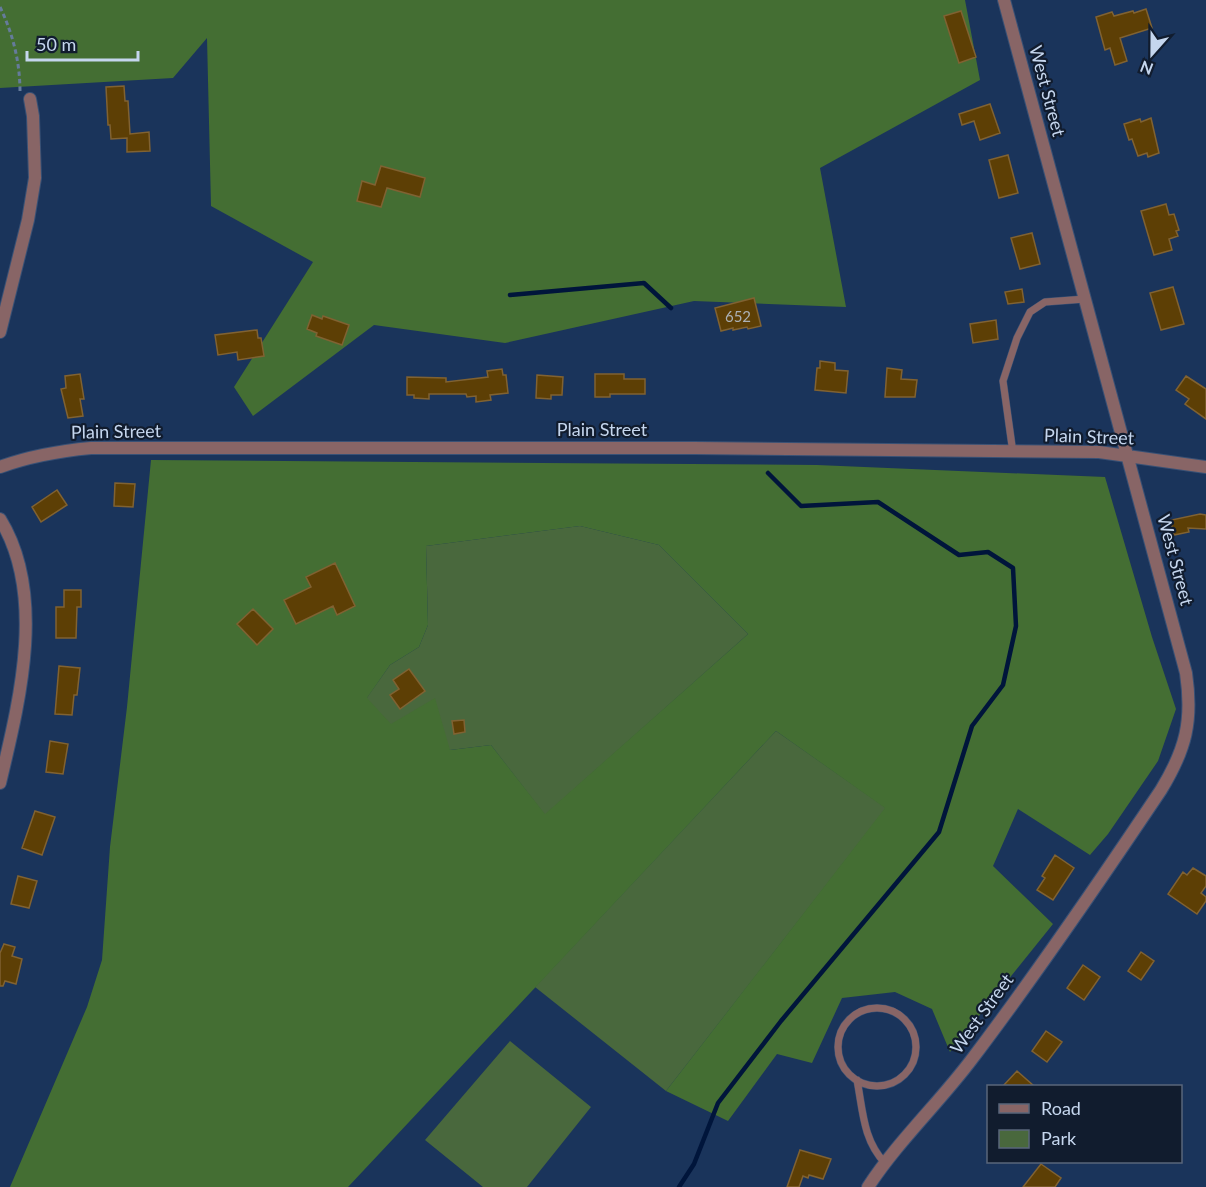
<svg xmlns="http://www.w3.org/2000/svg" width="1206" height="1187" viewBox="0 0 1206 1187" font-family="Lato,sans-serif">
	<rect width="100%" height="100%" fill="#1a345b"/>
	<path fill="#49683d" d="M 580,526 L 659,545 L 748,634 L 545,815 L 491,745 L 450,750 L 390,724 L 366,699 L 390,665 L 419,647 L 428,625 L 426,546 Z
		M 776,731 L 886,808 L 666,1091 L 535,987 Z
		M 510,1041 L 591,1107 L 527,1187 L 483,1187 L 425,1140 Z"/>
	<path fill="#446e33" fill-rule="evenodd" d="M 0,0 L 965,0 L 980,80 L 820,168 L 846,307 L 694,301 L 505,343 L 374,325 L 253,416 L 234,387 L 313,262 L 211,206 L 207,38 L 173,78 L 0,88 Z
		M 151,460 L 817,465 L 1105,477 L 1152,637 L 1176,709 L 1158,761 L 1108,834 L 1090,855 L 1018,809 L 993,866 L 1053,924 L 950,1052 L 932,1009 L 895,992 L 842,998 L 812,1063 L 777,1054 L 728,1121 L 666,1091 L 885,808 L 776,731 L 348,1187 L 10,1187 L 87,1007 L 102,960 L 110,847 L 127,707 ZM 580,526 L 659,545 L 748,634 L 545,814 L 491,745 L 450,750 L 435,698 L 391,724 L 367,698 L 390,665 L 419,647 L 428,625 L 426,546 Z"/>
	<g fill="none" stroke-linecap="round" stroke-linejoin="round">
		<path stroke="#00153b" stroke-width="4.5" d="M 510,295 L 644,283 L 671,308
			M 679,1187 L 694,1164 L 718,1103 L 781,1021 L 939,832 L 972,726 L 1003,685 L 1016,626 L 1013,568 L 988,552 L 959,555 L 878,502 L 801,506 L 768,473"/>
	</g>
	<path fill="#5d3f05" stroke="#806232" stroke-width="1.5" d="M 1146,9 L 1152,28 L 1120,38 L 1127,61 L 1115,65 L 1110,48 L 1105,50 L 1096,17 L 1112,12 L 1114,16 L 1133,11 L 1134,13 Z
		M 961,11 L 976,57 L 959,63 L 944,16 Z
		M 124,86 L 125,101 L 128,101 L 130,134 L 149,132 L 150,151 L 127,152 L 127,138 L 111,139 L 110,125 L 108,125 L 106,87 Z
		M 990,104 L 1000,133 L 980,140 L 974,121 L 962,125 L 959,114 Z
		M 1151,118 L 1159,153 L 1148,157 L 1147,153 L 1138,156 L 1132,139 L 1129,140 L 1124,124 L 1140,119 L 1141,122 Z
		M 1008,155 L 1018,193 L 999,198 L 989,160 Z
		M 381,166 L 425,178 L 420,197 L 387,188 L 381,207 L 357,201 L 362,181 L 375,185 Z
		M 1166,204 L 1169,215 L 1174,214 L 1179,230 L 1176,231 L 1178,236 L 1169,239 L 1172,250 L 1154,255 L 1141,211 Z
		M 1032,233 L 1040,264 L 1020,269 L 1011,238 Z
		M 1173,287 L 1184,324 L 1161,330 L 1150,293 Z
		M 1022,289 L 1024,302 L 1008,304 L 1005,292 Z
		M 754,298 L 761,326 L 748,329 L 747,327 L 733,330 L 733,328 L 721,331 L 715,308 Z
		M 312,315 L 322,319 L 323,316 L 349,325 L 342,345 L 316,336 L 317,333 L 307,329 Z
		M 996,320 L 998,339 L 973,343 L 970,324 Z
		M 257,330 L 258,338 L 261,338 L 264,356 L 238,360 L 237,352 L 218,355 L 215,335 Z
		M 820,361 L 835,363 L 835,370 L 848,371 L 846,393 L 815,390 L 817,368 L 820,368 Z
		M 887,368 L 902,370 L 901,379 L 917,380 L 915,397 L 885,397 Z
		M 502,369 L 503,375 L 506,375 L 508,393 L 490,395 L 491,400 L 476,402 L 476,396 L 467,397 L 466,394 L 429,394 L 429,399 L 414,398 L 414,395 L 407,395 L 407,377 L 446,378 L 446,382 L 488,377 L 487,371 Z
		M 80,374 L 84,399 L 80,399 L 83,416 L 68,418 L 61,389 L 66,388 L 65,376 Z
		M 595,374 L 624,374 L 624,379 L 645,379 L 645,394 L 610,394 L 610,397 L 595,397 Z
		M 537,375 L 563,377 L 562,395 L 551,395 L 551,399 L 536,398 Z
		M 1186,376 L 1206,389 L 1206,419 L 1185,404 L 1189,399 L 1176,390 Z
		M 115,483 L 135,484 L 133,507 L 114,506 Z
		M 57,490 L 67,505 L 41,522 L 32,507 Z
		M 1200,514 L 1206,515 L 1206,529 L 1188,528 L 1189,532 L 1174,535 L 1172,526 L 1162,525 L 1162,522 Z
		M 335,563 L 355,606 L 337,615 L 333,606 L 296,624 L 284,600 L 311,587 L 306,577 Z
		M 64,590 L 81,590 L 81,607 L 77,607 L 76,638 L 56,638 L 56,607 L 64,607 Z
		M 253,609 L 273,629 L 257,645 L 237,624 Z
		M 59,666 L 80,668 L 77,695 L 74,695 L 72,715 L 55,714 Z
		M 409,669 L 425,691 L 400,709 L 390,695 L 399,689 L 393,680 Z
		M 464,720 L 465,732 L 454,734 L 452,721 Z
		M 50,741 L 68,744 L 63,774 L 46,772 Z
		M 35,811 L 55,817 L 42,855 L 22,848 Z
		M 1055,855 L 1074,868 L 1053,900 L 1037,890 L 1045,878 L 1042,876 Z
		M 1193,868 L 1206,876 L 1206,886 L 1201,893 L 1206,897 L 1206,901 L 1197,914 L 1168,894 L 1183,872 L 1187,875 Z
		M 18,876 L 37,881 L 29,908 L 11,904 Z
		M 4,944 L 15,947 L 12,956 L 22,959 L 16,984 L 5,981 L 3,986 L 0,986 L 0,953 Z
		M 1141,952 L 1154,961 L 1141,980 L 1128,971 Z
		M 1083,965 L 1100,977 L 1084,1000 L 1067,988 Z
		M 1046,1031 L 1062,1042 L 1047,1062 L 1032,1051 Z
		M 1017,1071 L 1034,1086 L 1003,1086 Z
		M 800,1150 L 831,1159 L 823,1179 L 809,1175 L 808,1178 L 803,1176 L 799,1187 L 787,1187 Z
		M 1041,1164 L 1061,1178 L 1055,1187 L 1023,1187 Z"/>
	<g fill="none" stroke-linecap="round" stroke-linejoin="round">
		<defs>
			<path id="service" d="M 1013,453 L 1003,381 L 1017,338 L 1030,312 L 1045,302 L 1085,299
				M838 1047a39 39 0 1 1 78 0a39 39 0 1 1-78 0Z
				M 857,1080 C 863,1111 863,1140 885,1163"/>
			<path id="minor" d="M 0,332 L 28,220 L 35,178 L 33,116 L 30,99
				M 0,519 C 47,595 19,703 0,783"/>
			<path id="tertiary" d="M 0,467 C 30,456 59,451 91,448 L 694,448 L 1099,452 L 1206,467
				M 868,1187 C 898,1141 939,1103 972,1059 C 1038,972 1100,881 1161,790 C 1186,749 1193,721 1186,673 L 1004,0"/>
		</defs>
		<use href="#service" stroke="#395175" stroke-width="8"/>
		<use href="#minor" stroke="#395175" stroke-width="14"/>
		<use href="#tertiary" stroke="#395175" stroke-width="14"/>
		<path stroke="#657b9b" stroke-width="3" stroke-dasharray="4.5 3" stroke-linecap="butt" d="M 0,7 C 13,34 20,62 20,92"/>
		<use href="#service" stroke="#886566" stroke-width="7"/>
		<use href="#minor" stroke="#886566" stroke-width="12"/>
		<use href="#tertiary" stroke="#886566" stroke-width="12"/>
	</g>
	<g text-anchor="middle" stroke-width="4.5" stroke-linejoin="round" paint-order="stroke">
		<g font-size="15" fill="#abb0b4">
			<text x="738" y="322">652</text>
		</g>
		<g font-size="18" fill="#c5d6ee" stroke="#111c2e">
			<text transform="translate(1047 91) rotate(75)" y="6">West Street</text>
			<text x="602" y="436">Plain Street</text>
			<text transform="translate(116 432) rotate(-1)" y="6">Plain Street</text>
			<text transform="translate(1089 437) rotate(2)" y="6">Plain Street</text>
			<text transform="translate(1175 560) rotate(75)" y="6">West Street</text>
			<text transform="translate(982 1014) rotate(-54)" y="6">West Street</text>
		</g>
	</g>
	<rect x="987" y="1085" width="195" height="78" fill="#111c2e" stroke="#59667b" stroke-width="1.5"/>
	<rect x="999" y="1104" width="30" height="9" fill="#886566" stroke="#59667b" stroke-width="1.5"/>
	<text x="1041" y="1115" font-size="18" fill="#c5d6ee">Road</text>
	<rect x="999" y="1130" width="30" height="18" fill="#49683d" stroke="#59667b" stroke-width="1.5"/>
	<text x="1041" y="1145" font-size="18" fill="#c5d6ee">Park</text>
	<g transform="translate(1152 54) rotate(201)" stroke="#111c2e" stroke-width="4.5" paint-order="stroke">
	<path d="M0-4.5L10 22L0 15L-10 22Z" fill="#c5d6ee"/>
	<text y="-9" font-size="16" font-weight="bold" text-anchor="middle" fill="#c5d6ee">N</text>
	</g>
	<path d="M27 51v9h111v-9" fill="none" stroke="#c5d6ee" stroke-width="3"/>
	<text x="36" y="51" font-size="18" fill="#c5d6ee" stroke="#111c2e" stroke-width="4.5" paint-order="stroke">50 m</text>
</svg>
